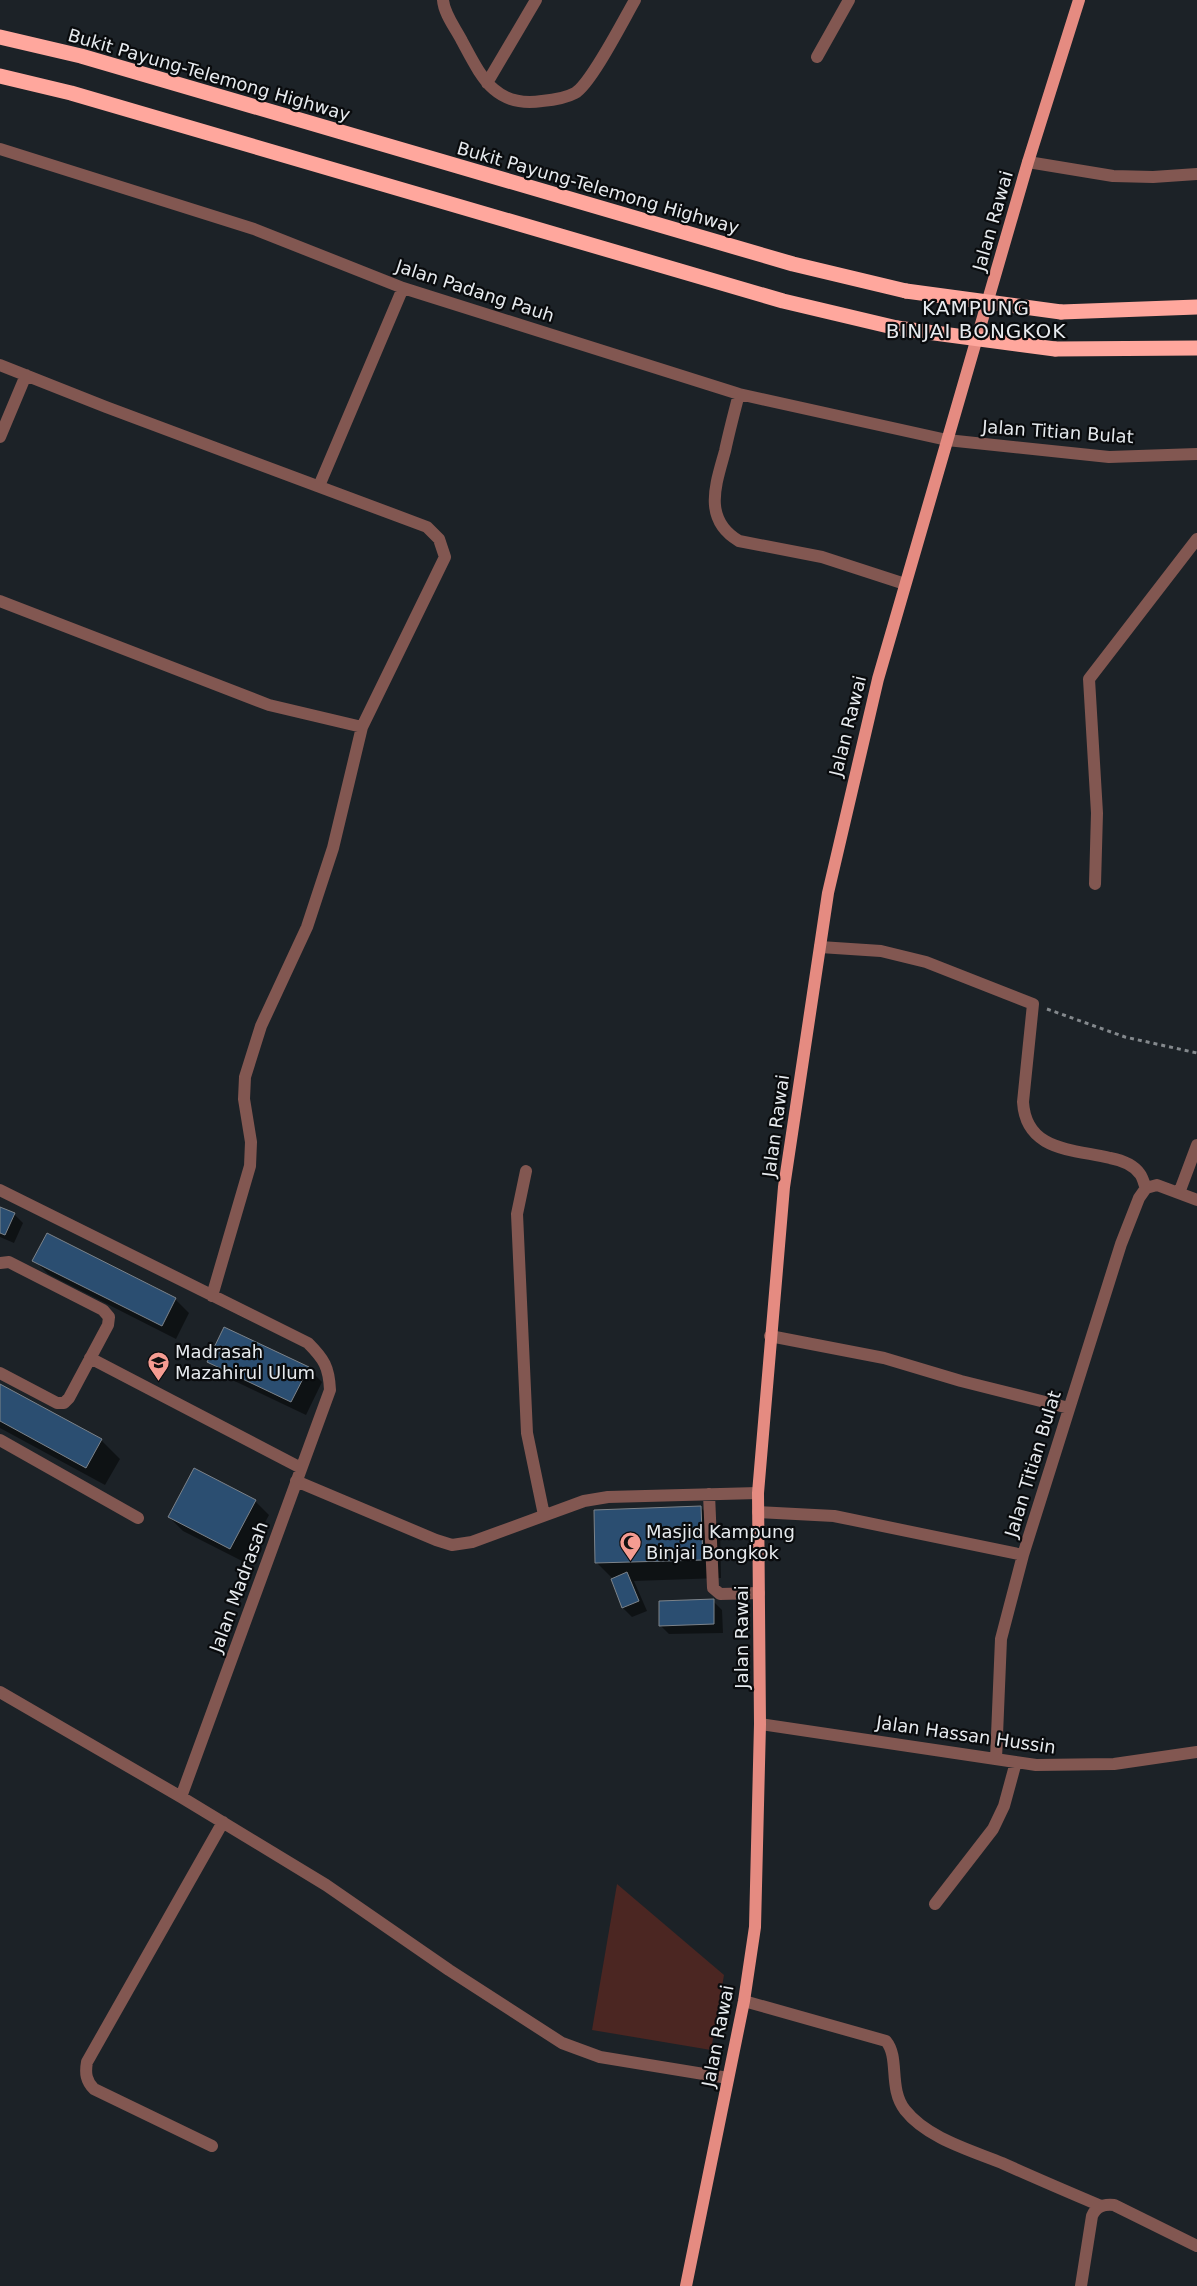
<svg xmlns="http://www.w3.org/2000/svg" width="1197" height="2286" viewBox="0 0 1197 2286" font-family="'DejaVu Sans',sans-serif">
	<rect width="100%" height="100%" fill="#1c2227"/>
	<path fill="#4b2622" d="M 617,1884 L 724,1975 L 711,2050 L 592,2030 Z"/>
	<path fill="#0007" d="M 0,1208 L 14,1214 L 23,1223 L 14,1243 L 0,1237 Z
		M 34,1260 L 175,1299 L 189,1313 L 176,1339 L 48,1274 Z
		M 208,1361 L 308,1368 L 322,1382 L 306,1415 L 222,1375 Z
		M 0,1386 L 101,1440 L 120,1459 L 105,1485 L 0,1428 Z
		M 255,1501 L 269,1515 L 244,1562 L 183,1531 L 169,1517 Z
		M 701,1508 L 720,1526 L 721,1578 L 634,1581 L 647,1611 L 632,1617 L 623,1608 L 613,1579 L 596,1562 Z
		M 713,1601 L 722,1610 L 723,1633 L 669,1634 L 660,1625 Z"/>
	<path fill="#2b4e71" stroke="#7c838a" d="M 0,1207 L 15,1213 L 5,1235 L 0,1233 Z
		M 47,1233 L 176,1298 L 162,1326 L 32,1261 Z
		M 224,1327 L 309,1367 L 291,1402 L 207,1362 Z
		M 0,1384 L 102,1439 L 86,1468 L 0,1421 Z
		M 194,1468 L 256,1500 L 230,1549 L 168,1517 Z
		M 701,1506 L 703,1560 L 595,1563 L 594,1510 Z
		M 627,1572 L 639,1601 L 622,1608 L 611,1579 Z
		M 714,1599 L 714,1624 L 659,1626 L 659,1601 Z"/>
	<g fill="none" stroke-linecap="round" stroke-linejoin="round">
		<path stroke="#84898d" stroke-width="3" stroke-dasharray="4 4" stroke-linecap="butt" d="M 1047,1009 L 1125,1037 L 1197,1053"/>
		<path stroke="#825751" stroke-width="12" d="M 443,0 C 444,14 456,29 462,41 C 482,78 495,108 542,101 C 553,100 566,98 575,93 C 591,84 624,19 635,0
			M 817,57 L 849,0
			M 487,83 L 536,0
			M 0,149 L 254,229 L 403,288 L 739,394 L 947,440 L 1109,457 L 1197,454
			M 1028,162 L 1113,176 L 1153,177 L 1197,174
			M 0,365 L 106,407 L 427,527 L 439,539 L 445,557 L 362,727 L 333,848 L 307,927 L 261,1026 L 245,1077 L 244,1099 L 251,1142 L 250,1166 L 212,1296
			M 739,394 C 734,413 729,432 725,451 C 716,484 702,519 739,541 L 822,557 L 905,584
			M 0,437 L 26,375
			M 319,486 L 403,288
			M 0,601 L 269,705 L 362,727
			M 1095,884 L 1097,813 L 1089,679 L 1197,539
			M 820,947 L 881,951 L 926,962 L 1033,1004 L 1023,1102 C 1026,1151 1072,1149 1110,1158 C 1121,1160 1133,1164 1140,1174 C 1143,1178 1144,1184 1146,1188
			M 526,1171 L 517,1214 L 527,1433 L 544,1515
			M 1146,1188 L 1157,1185 L 1197,1200
			M 0,1190 L 308,1343 C 324,1359 329,1367 330,1390 L 181,1797
			M 1179,1193 L 1197,1145
			M 0,1263 L 9,1262 L 103,1310 L 109,1317 L 108,1325 L 69,1398 L 64,1403 L 57,1403 L 0,1373
			M 770,1336 L 884,1358 L 961,1381 L 1069,1408
			M 90,1358 L 301,1468
			M 0,1440 L 138,1518
			M 296,1481 L 436,1540 L 452,1545 L 472,1542 L 584,1501 L 608,1497 L 758,1493
			M 709,1494 L 713,1588 L 720,1594 L 759,1593
			M 758,1512 L 834,1516 L 1023,1555
			M 0,1692 L 181,1797 L 326,1885 L 449,1970 L 562,2043 L 600,2057 L 728,2078
			M 760,1724 L 1036,1765 L 1114,1764 L 1197,1752
			M 996,1759 L 1001,1639 L 1023,1555 L 1121,1244 L 1139,1198 L 1146,1188
			M 935,1904 L 993,1829 L 1004,1806 L 1016,1762
			M 744,2001 L 886,2041 C 900,2058 888,2088 905,2110 C 927,2138 970,2150 1002,2163 C 1035,2178 1068,2192 1101,2206
			M 212,2146 L 94,2089 C 86,2081 85,2073 87,2062 L 223,1822
			M 1081,2286 L 1092,2216 C 1096,2206 1104,2204 1114,2205 L 1197,2246"/>
		<path stroke="#e58b81" stroke-width="12" d="M 686,2286 L 744,2001 L 755,1927 L 760,1724 L 758,1493 L 784,1187 L 828,893 L 878,679 L 1028,162 L 1079,0"/>
		<path stroke="#ffa79d" stroke-width="15" d="M 0,37 L 81,56 L 793,264 L 906,291
			M 0,76 L 71,93 L 783,301 L 897,328
			M 1061,312 L 1197,307
			M 1055,349 L 1197,348"/>
		<path stroke="#ffa79d" stroke-width="15" d="M 906,291 L 1061,312
			M 897,328 L 1055,349"/>
	</g>
	<defs>
		<symbol id="school-pin" viewBox="-11 -11 22 30"><path d="M0 17L-7.5 6A9.5 9.5 0 1 1 7.5 6Z" fill="#f59c92" stroke="#090b0d"/><path d="M0-5L7-2L0 1L-7-2ZM-4 1L0 2.5L4 1V4Q0 6-4 4Z" fill="#111"/></symbol>
		<symbol id="mosque-pin" viewBox="-11 -11 22 30"><path d="M0 17L-7.5 6A9.5 9.5 0 1 1 7.5 6Z" fill="#f59c92" stroke="#090b0d"/><path d="M3.5-4.9A6 6 0 1 0 3.5 4.9A5 5 0 1 1 3.5-4.9Z" fill="#111"/></symbol>
	</defs>
	<g fill-rule="evenodd">
		<use href="#school-pin" x="146" y="1350" width="25" height="34"/>
		<use href="#mosque-pin" x="618" y="1530" width="25" height="34"/>
	</g>
	<g text-anchor="middle" stroke-width="4.5" stroke-linejoin="round" paint-order="stroke">
		<g font-size="18" fill="#e6eaee" stroke="#090b0d">
			<text transform="translate(209 75) rotate(16)" y="6">Bukit Payung-Telemong Highway</text>
			<text transform="translate(598 188) rotate(16)" y="6">Bukit Payung-Telemong Highway</text>
			<text transform="translate(993 221) rotate(-74)" y="6">Jalan Rawai</text>
			<text transform="translate(475 291) rotate(18)" y="6">Jalan Padang Pauh</text>
			<text transform="translate(1058 432) rotate(4)" y="6">Jalan Titian Bulat</text>
			<text transform="translate(848 726) rotate(-76)" y="6">Jalan Rawai</text>
			<text transform="translate(776 1126) rotate(-82)" y="6">Jalan Rawai</text>
			<text transform="translate(1033 1464) rotate(-73)" y="6">Jalan Titian Bulat</text>
			<text transform="translate(239 1587) rotate(-70)" y="6">Jalan Madrasah</text>
			<text transform="translate(742 1637) rotate(-90)" y="6">Jalan Rawai</text>
			<text transform="translate(966 1735) rotate(8)" y="6">Jalan Hassan Hussin</text>
			<text transform="translate(718 2036) rotate(-79)" y="6">Jalan Rawai</text>
		</g>
		<g font-size="18" fill="#e6eaee" stroke="#090b0d" text-anchor="start">
			<text x="175" y="1358">Madrasah<tspan x="175" dy="21">Mazahirul Ulum</tspan></text>
			<text x="646" y="1538">Masjid Kampung<tspan x="646" dy="21">Binjai Bongkok</tspan></text>
		</g>
		<g font-size="20" letter-spacing="1" fill="#e6eaee" stroke="#090b0d">
			<text x="976" y="315">KAMPUNG<tspan x="976" dy="23">BINJAI BONGKOK</tspan></text>
		</g>
	</g>
</svg>
